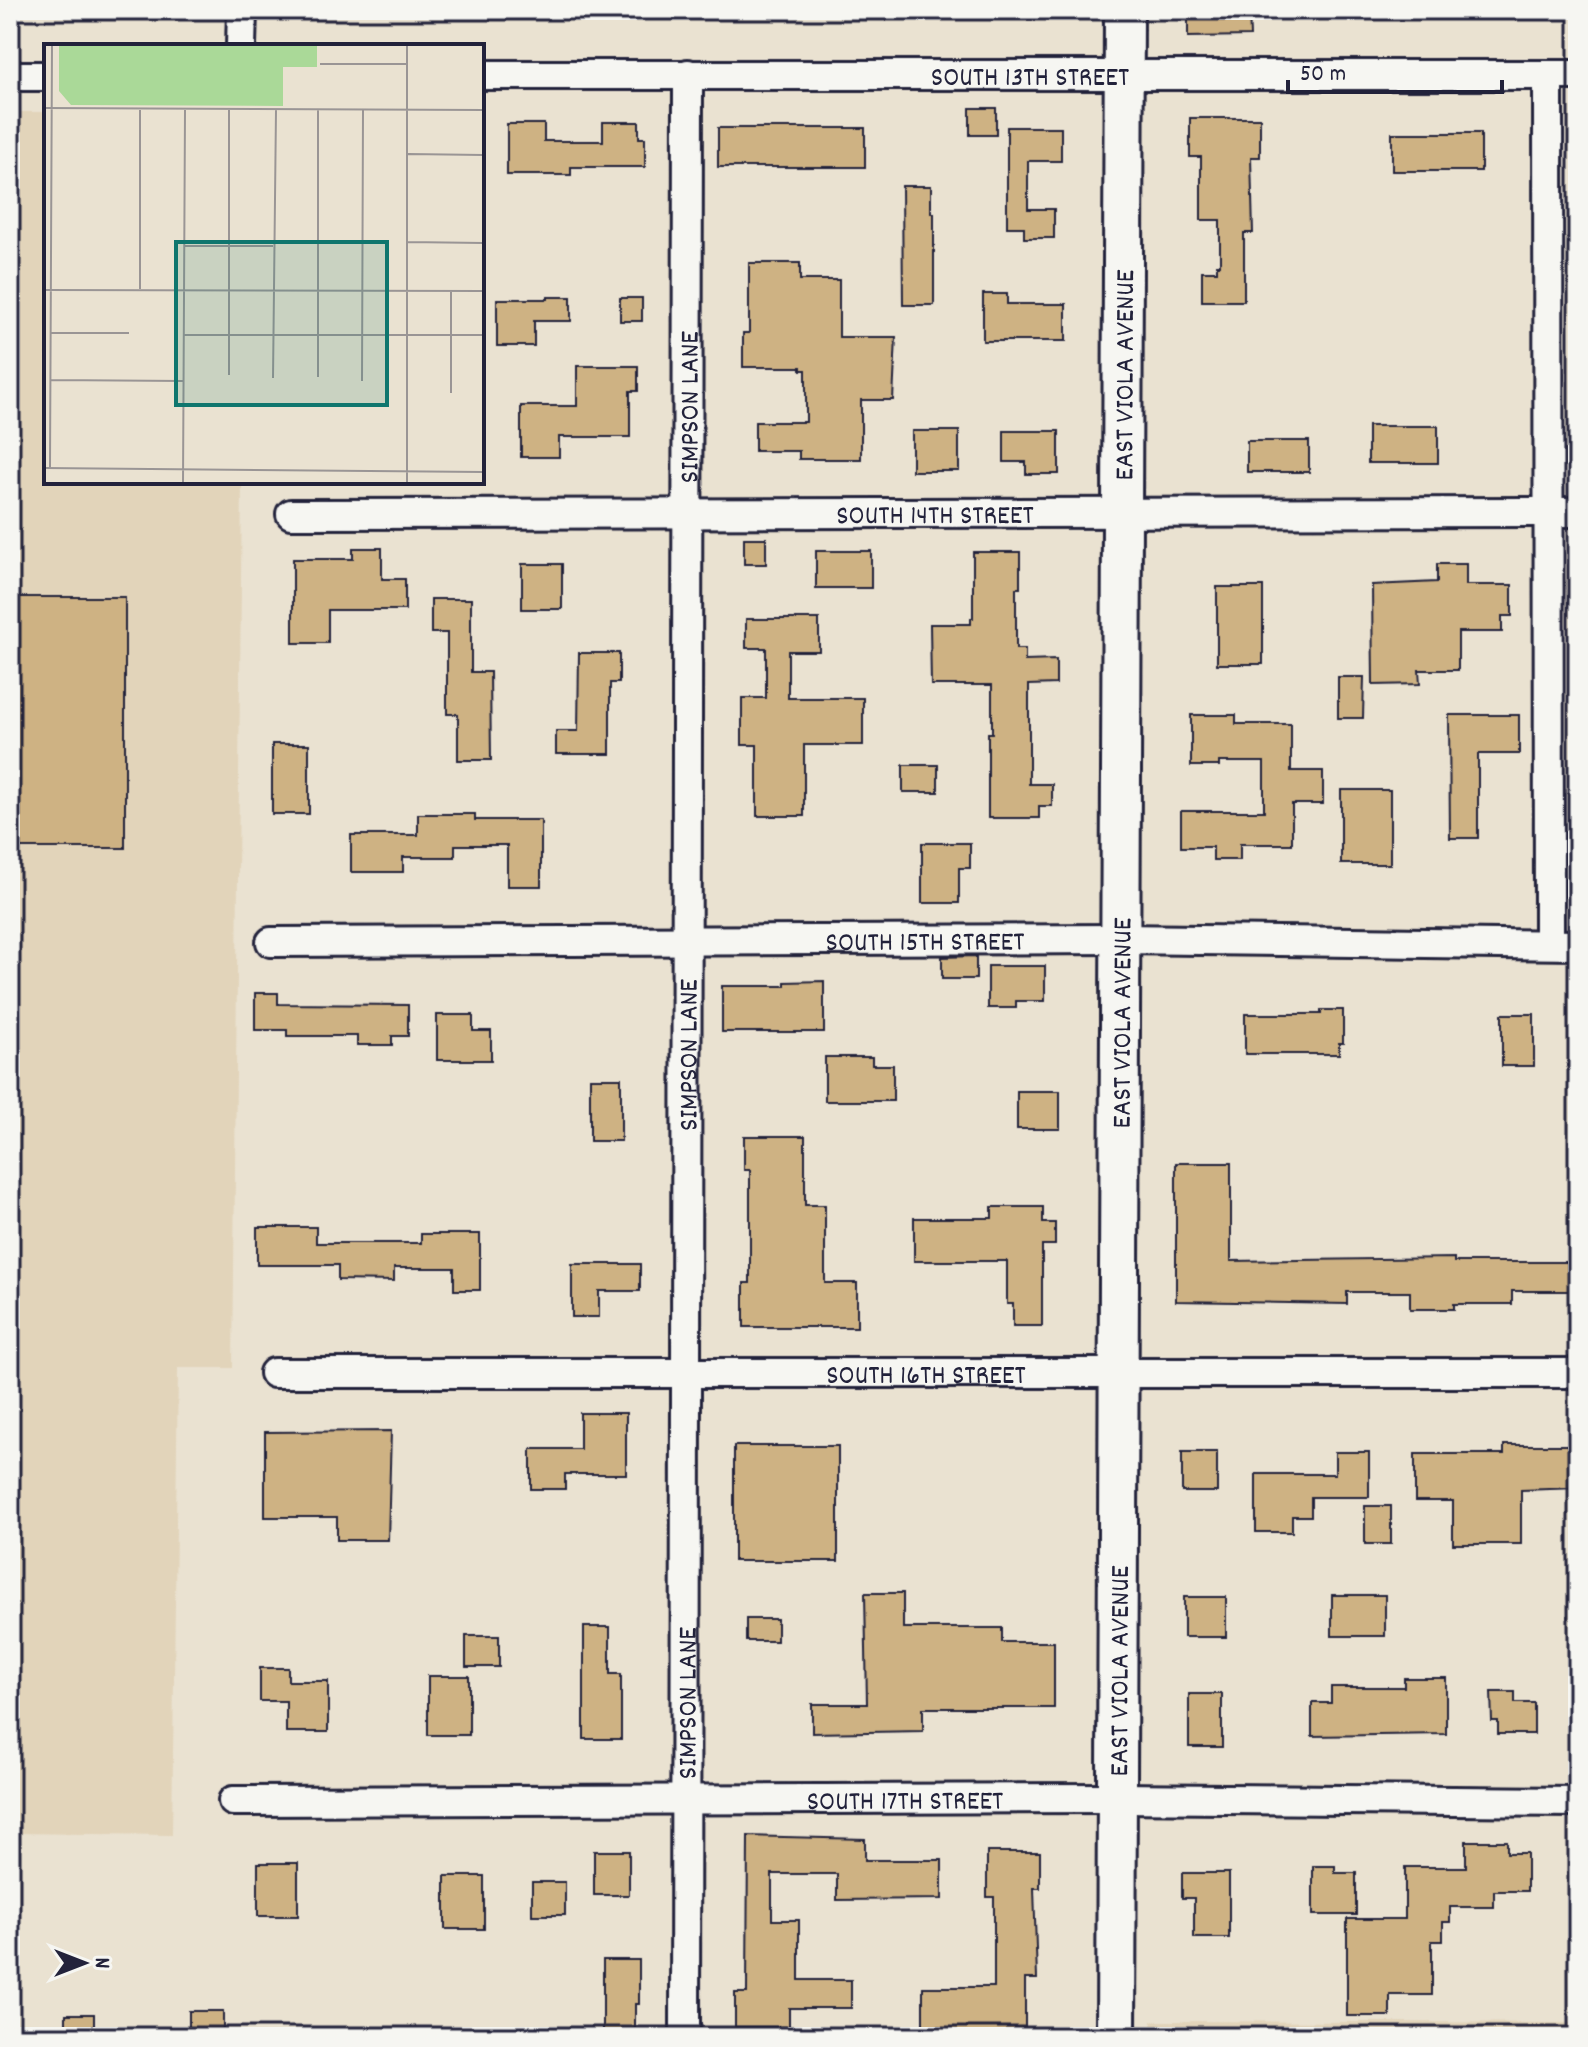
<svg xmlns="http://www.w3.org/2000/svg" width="1588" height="2047" viewBox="0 0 1588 2047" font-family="Dekko,sans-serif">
	<rect width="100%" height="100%" fill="#eae2d1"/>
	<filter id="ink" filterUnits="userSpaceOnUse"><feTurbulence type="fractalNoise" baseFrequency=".0125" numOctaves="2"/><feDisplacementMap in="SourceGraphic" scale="16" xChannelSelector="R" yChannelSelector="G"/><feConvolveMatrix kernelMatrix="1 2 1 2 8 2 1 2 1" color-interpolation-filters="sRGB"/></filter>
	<g filter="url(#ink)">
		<path fill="#e2d4ba" d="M 10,112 L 46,112 L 46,482 L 242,482 L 233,1368 L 178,1368 L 172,1835 L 10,1833 Z
			M 1152,2021 L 1578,2023 L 1578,2037 L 1152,2037 Z"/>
		<path fill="#ceb283" stroke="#22223b" stroke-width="2" d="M 1188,10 L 1249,10 L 1250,36 L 1188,37 Z
			M 970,108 L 996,108 L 996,135 L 970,135 Z
			M 1190,118 L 1260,118 L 1260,157 L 1251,157 L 1253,233 L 1244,233 L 1244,301 L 1202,301 L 1202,271 L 1217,271 L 1217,265 L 1220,265 L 1220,220 L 1201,220 L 1201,157 L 1190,157 Z
			M 603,122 L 639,122 L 639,138 L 645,138 L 645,167 L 571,167 L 571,175 L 507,175 L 507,124 L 544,124 L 544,141 L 603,141 Z
			M 1007,127 L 1061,127 L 1061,161 L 1028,161 L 1028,209 L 1054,209 L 1054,238 L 1024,238 L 1024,227 L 1007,227 Z
			M 718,128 L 865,128 L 865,167 L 718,167 Z
			M 1392,133 L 1481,133 L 1481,171 L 1392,171 Z
			M 902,186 L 931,186 L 931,213 L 934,213 L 934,305 L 903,305 Z
			M 749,263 L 800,263 L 800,280 L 839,280 L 839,337 L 896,337 L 893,400 L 861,400 L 861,459 L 799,459 L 799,451 L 755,451 L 755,422 L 806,422 L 806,370 L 801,370 L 801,367 L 743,367 L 743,333 L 749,333 Z
			M 983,294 L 1007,294 L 1007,304 L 1066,304 L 1066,341 L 983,341 Z
			M 548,297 L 571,297 L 571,321 L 534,321 L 534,346 L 497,346 L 497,299 L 548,299 Z
			M 620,298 L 642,298 L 642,321 L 620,321 Z
			M 577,366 L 638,366 L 638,391 L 630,391 L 630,437 L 559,437 L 559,457 L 521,457 L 521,406 L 577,406 Z
			M 1368,426 L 1438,426 L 1438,463 L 1368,463 Z
			M 912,431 L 959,431 L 959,471 L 912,471 Z
			M 1004,431 L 1059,431 L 1059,474 L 1026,474 L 1026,462 L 1004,462 Z
			M 1247,441 L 1309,441 L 1309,472 L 1247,472 Z
			M 744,538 L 766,538 L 766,564 L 744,564 Z
			M 353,548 L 382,548 L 382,579 L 405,579 L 405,610 L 328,610 L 328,643 L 293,643 L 293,559 L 353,559 Z
			M 816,551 L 871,551 L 871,588 L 816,588 Z
			M 973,552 L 1020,552 L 1020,588 L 1016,588 L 1016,649 L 1025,649 L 1025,661 L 1056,660 L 1056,684 L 1029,685 L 1029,784 L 1052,784 L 1052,806 L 1039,806 L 1039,818 L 988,818 L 988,733 L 992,733 L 992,685 L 931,685 L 930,624 L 971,624 L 971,618 L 973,618 Z
			M 522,564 L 562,564 L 562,609 L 522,609 Z
			M 1437,564 L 1466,564 L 1466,585 L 1512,585 L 1512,616 L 1502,616 L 1502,632 L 1458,632 L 1458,670 L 1419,670 L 1420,684 L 1373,685 L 1372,585 L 1437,582 Z
			M 1217,587 L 1263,587 L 1263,664 L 1217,664 Z
			M 10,597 L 125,597 L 125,848 L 10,848 Z
			M 431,599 L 471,599 L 471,672 L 490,672 L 491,760 L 458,760 L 458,714 L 447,714 L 447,633 L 431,633 Z
			M 746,619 L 819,619 L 819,651 L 788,651 L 788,698 L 863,698 L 863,745 L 804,745 L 804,816 L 757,816 L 757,745 L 742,745 L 742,698 L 766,698 L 766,648 L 746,648 Z
			M 579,653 L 619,653 L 619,683 L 610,683 L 610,754 L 556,754 L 556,731 L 578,731 Z
			M 1338,677 L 1364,677 L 1363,718 L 1338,718 Z
			M 1191,715 L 1236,715 L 1236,724 L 1291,724 L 1291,771 L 1323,771 L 1323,804 L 1292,804 L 1292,844 L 1240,844 L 1240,860 L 1213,860 L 1213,847 L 1181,847 L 1181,811 L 1264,811 L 1264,762 L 1219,762 L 1219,766 L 1191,766 Z
			M 1449,715 L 1519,715 L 1519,754 L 1478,754 L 1478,838 L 1450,838 Z
			M 272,744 L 309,744 L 309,814 L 272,814 Z
			M 903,765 L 938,765 L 938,792 L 903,792 Z
			M 1341,790 L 1390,790 L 1390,864 L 1341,864 Z
			M 418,814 L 475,814 L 475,820 L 541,820 L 541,886 L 507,886 L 507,845 L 455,845 L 455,857 L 403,857 L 403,872 L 351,872 L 351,835 L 418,835 Z
			M 922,843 L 970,843 L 970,868 L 959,868 L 959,903 L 922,903 Z
			M 976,956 L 976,979 L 942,979 L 942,957 Z
			M 988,966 L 1045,966 L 1045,1001 L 1016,1001 L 1016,1008 L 988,1008 Z
			M 824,981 L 824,1032 L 722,1032 L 722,986 L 785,986 L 785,982 Z
			M 255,993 L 278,993 L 278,1004 L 408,1005 L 408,1036 L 392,1036 L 392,1045 L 357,1045 L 357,1036 L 287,1036 L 287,1030 L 255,1030 Z
			M 1321,1010 L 1343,1010 L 1343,1043 L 1339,1043 L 1339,1054 L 1245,1054 L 1245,1014 L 1321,1014 Z
			M 1502,1014 L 1534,1014 L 1534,1066 L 1502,1066 Z
			M 437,1015 L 473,1015 L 473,1031 L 491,1031 L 491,1060 L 437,1060 Z
			M 825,1057 L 872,1057 L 872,1065 L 893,1065 L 893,1101 L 825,1101 Z
			M 590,1078 L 621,1078 L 621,1141 L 590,1141 Z
			M 1017,1091 L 1060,1091 L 1060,1129 L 1017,1129 Z
			M 744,1136 L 805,1136 L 805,1205 L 825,1205 L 825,1283 L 857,1283 L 857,1327 L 744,1327 L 744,1283 L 750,1283 L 750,1170 L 744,1170 Z
			M 1176,1163 L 1231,1163 L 1231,1261 L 1454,1258 L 1454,1262 L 1578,1262 L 1578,1291 L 1512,1291 L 1512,1304 L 1454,1304 L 1454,1309 L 1410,1309 L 1410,1292 L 1347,1292 L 1347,1304 L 1176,1301 Z
			M 992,1207 L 1043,1207 L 1043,1223 L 1055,1223 L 1055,1245 L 1042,1245 L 1042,1326 L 1013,1326 L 1013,1304 L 1007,1304 L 1007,1261 L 914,1261 L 914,1218 L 992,1218 Z
			M 257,1227 L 316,1227 L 316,1243 L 421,1243 L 421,1234 L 480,1234 L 480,1290 L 454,1290 L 454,1268 L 394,1268 L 394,1281 L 338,1280 L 338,1265 L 257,1265 Z
			M 572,1264 L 640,1264 L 640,1291 L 599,1291 L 599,1317 L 572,1317 Z
			M 580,1413 L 626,1413 L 626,1474 L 565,1474 L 565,1489 L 531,1489 L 531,1449 L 580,1449 Z
			M 391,1431 L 388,1540 L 337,1540 L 337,1517 L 265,1517 L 265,1432 Z
			M 1504,1445 L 1578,1445 L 1578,1488 L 1521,1490 L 1521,1544 L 1453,1544 L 1453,1501 L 1415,1501 L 1415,1454 L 1504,1454 Z
			M 734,1446 L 838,1446 L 838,1561 L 734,1561 Z
			M 1182,1452 L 1217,1452 L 1217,1492 L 1182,1492 Z
			M 1335,1452 L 1369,1452 L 1369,1497 L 1311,1497 L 1311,1516 L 1292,1516 L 1292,1532 L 1256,1532 L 1256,1474 L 1335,1474 Z
			M 1365,1506 L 1391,1506 L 1391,1544 L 1365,1544 Z
			M 865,1593 L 903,1593 L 903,1628 L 1002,1628 L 1002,1642 L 1054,1642 L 1054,1708 L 923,1708 L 923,1731 L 812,1733 L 812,1704 L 867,1704 Z
			M 1332,1595 L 1385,1595 L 1385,1636 L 1332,1636 Z
			M 1184,1597 L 1226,1597 L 1226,1637 L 1184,1637 Z
			M 746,1619 L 777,1619 L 777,1641 L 746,1641 Z
			M 584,1627 L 610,1627 L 610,1674 L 621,1674 L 621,1739 L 584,1739 Z
			M 466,1636 L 499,1636 L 499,1667 L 466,1667 Z
			M 260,1668 L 288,1668 L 288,1681 L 328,1681 L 328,1732 L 286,1732 L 286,1701 L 260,1701 Z
			M 428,1676 L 469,1676 L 469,1735 L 428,1735 Z
			M 1404,1678 L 1446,1678 L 1446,1734 L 1312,1736 L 1312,1703 L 1331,1703 L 1331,1687 L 1404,1687 Z
			M 1491,1692 L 1515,1692 L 1515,1703 L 1534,1703 L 1534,1734 L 1498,1734 L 1498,1721 L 1492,1721 Z
			M 1189,1694 L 1222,1694 L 1222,1747 L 1189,1747 Z
			M 748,1836 L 865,1839 L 865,1860 L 942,1860 L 942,1899 L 837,1900 L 837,1874 L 772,1874 L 772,1920 L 799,1920 L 799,1980 L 851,1980 L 851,2008 L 789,2008 L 789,2027 L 735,2027 L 735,1993 L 747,1993 Z
			M 1466,1841 L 1507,1841 L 1507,1853 L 1527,1853 L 1527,1891 L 1494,1891 L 1494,1907 L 1450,1907 L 1450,1922 L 1443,1922 L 1443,1941 L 1432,1941 L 1432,1995 L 1390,1995 L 1390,2016 L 1347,2016 L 1347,1919 L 1405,1919 L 1405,1867 L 1466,1867 Z
			M 594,1851 L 629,1851 L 629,1895 L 594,1895 Z
			M 987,1852 L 1040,1852 L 1040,1888 L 1034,1888 L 1037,1979 L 1025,1979 L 1025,2037 L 923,2037 L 923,1987 L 994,1987 L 994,1897 L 987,1897 Z
			M 258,1863 L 298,1863 L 298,1916 L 258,1916 Z
			M 1313,1866 L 1335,1866 L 1335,1873 L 1356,1873 L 1356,1915 L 1313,1915 Z
			M 1182,1873 L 1229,1873 L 1229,1938 L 1194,1938 L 1194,1898 L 1182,1898 Z
			M 445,1876 L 484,1876 L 484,1929 L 445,1929 Z
			M 532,1882 L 565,1882 L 565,1915 L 532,1915 Z
			M 603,1960 L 639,1960 L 639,2004 L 635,2004 L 635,2037 L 603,2037 Z
			M 189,2011 L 223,2011 L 223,2037 L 189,2037 Z
			M 66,2014 L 94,2014 L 94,2037 L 66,2037 Z"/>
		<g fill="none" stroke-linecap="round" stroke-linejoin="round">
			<defs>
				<g id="street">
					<path d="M 241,46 L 242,10"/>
					<path id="s1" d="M 482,75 L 1578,75"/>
					<path d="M 1548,75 L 1549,944"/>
					<path d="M 10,76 L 46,76"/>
					<path id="s2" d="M 291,514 L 1578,512"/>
					<path id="s3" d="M 271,942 L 1119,939 L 1578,945"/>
					<path id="s4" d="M 274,1373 L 1578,1373"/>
					<path id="s5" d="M 233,1801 L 1117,1798 L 1578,1802"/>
					<path id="s6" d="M 685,2037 L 688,74"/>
				</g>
				<g id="secondary">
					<path id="s7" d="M 1116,2037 L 1124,10"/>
				</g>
			</defs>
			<use href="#street" stroke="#22223b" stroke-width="34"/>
			<use href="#secondary" stroke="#22223b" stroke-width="44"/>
			<use href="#street" stroke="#f6f6f2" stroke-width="28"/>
			<use href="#secondary" stroke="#f6f6f2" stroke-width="38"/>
		</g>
	</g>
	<g text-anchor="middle" stroke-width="8" stroke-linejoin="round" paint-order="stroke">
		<g font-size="28" fill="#22223b" stroke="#f6f6f2">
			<text dy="10" stroke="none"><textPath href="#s1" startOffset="548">SOUTH 13TH STREET</textPath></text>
			<text dy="10" stroke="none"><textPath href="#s7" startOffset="1662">EAST VIOLA AVENUE</textPath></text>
			<text dy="10" stroke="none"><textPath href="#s6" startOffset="1630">SIMPSON LANE</textPath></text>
			<text dy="10" stroke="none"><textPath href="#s2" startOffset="644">SOUTH 14TH STREET</textPath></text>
			<text dy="10" stroke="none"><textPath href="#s3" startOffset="654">SOUTH 15TH STREET</textPath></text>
			<text dy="10" stroke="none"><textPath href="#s7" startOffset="1014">EAST VIOLA AVENUE</textPath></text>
			<text dy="10" stroke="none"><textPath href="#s6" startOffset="982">SIMPSON LANE</textPath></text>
			<text dy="10" stroke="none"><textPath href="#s4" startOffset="652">SOUTH 16TH STREET</textPath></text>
			<text dy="10" stroke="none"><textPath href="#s7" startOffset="366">EAST VIOLA AVENUE</textPath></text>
			<text dy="10" stroke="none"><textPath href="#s6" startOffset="334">SIMPSON LANE</textPath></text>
			<text dy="10" stroke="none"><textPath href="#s5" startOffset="672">SOUTH 17TH STREET</textPath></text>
		</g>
	</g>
	<g transform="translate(44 44)">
		<rect width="440" height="440" fill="#eae2d1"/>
		<path d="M 15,0 L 273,0 L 273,23 L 239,23 L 239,62 L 27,61 L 15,47 Z" fill="#aad998"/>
		<path fill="none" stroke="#9a9595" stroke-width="2" d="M 276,20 L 363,20M 0,64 L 440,66M 185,66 L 185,331M 364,110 L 440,111M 363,198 L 440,199M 140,202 L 229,202M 96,245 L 96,66M 0,246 L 440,247M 407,247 L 407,349M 6,289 L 85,289M 140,291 L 440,291M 274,333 L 274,66M 229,334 L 232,66M 6,336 L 140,337M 318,337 L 319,66M 0,424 L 440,428M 6,424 L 8,0M 139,440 L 141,66M 363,440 L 363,0"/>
		<path fill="#0f766e" fill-opacity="0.15" stroke="#0f766e" stroke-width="4" d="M 132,198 L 343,198 L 343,361 L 132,361 Z"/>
		<rect width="440" height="440" fill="none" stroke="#22223b" stroke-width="4"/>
	</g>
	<rect width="1588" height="2047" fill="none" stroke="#f6f6f2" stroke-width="40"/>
	<rect x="20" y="20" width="1548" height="2007" fill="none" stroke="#22223b" stroke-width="3" filter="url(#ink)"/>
	<g transform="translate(84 1963) rotate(90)" stroke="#f6f6f2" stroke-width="6" paint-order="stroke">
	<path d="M0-6L14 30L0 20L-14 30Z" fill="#22223b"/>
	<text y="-12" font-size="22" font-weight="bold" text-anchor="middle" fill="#22223b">N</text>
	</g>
	<path d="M1288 80v12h214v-12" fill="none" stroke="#22223b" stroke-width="4"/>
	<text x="1300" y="80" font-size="24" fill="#22223b" stroke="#f6f6f2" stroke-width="6" paint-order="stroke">50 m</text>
</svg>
